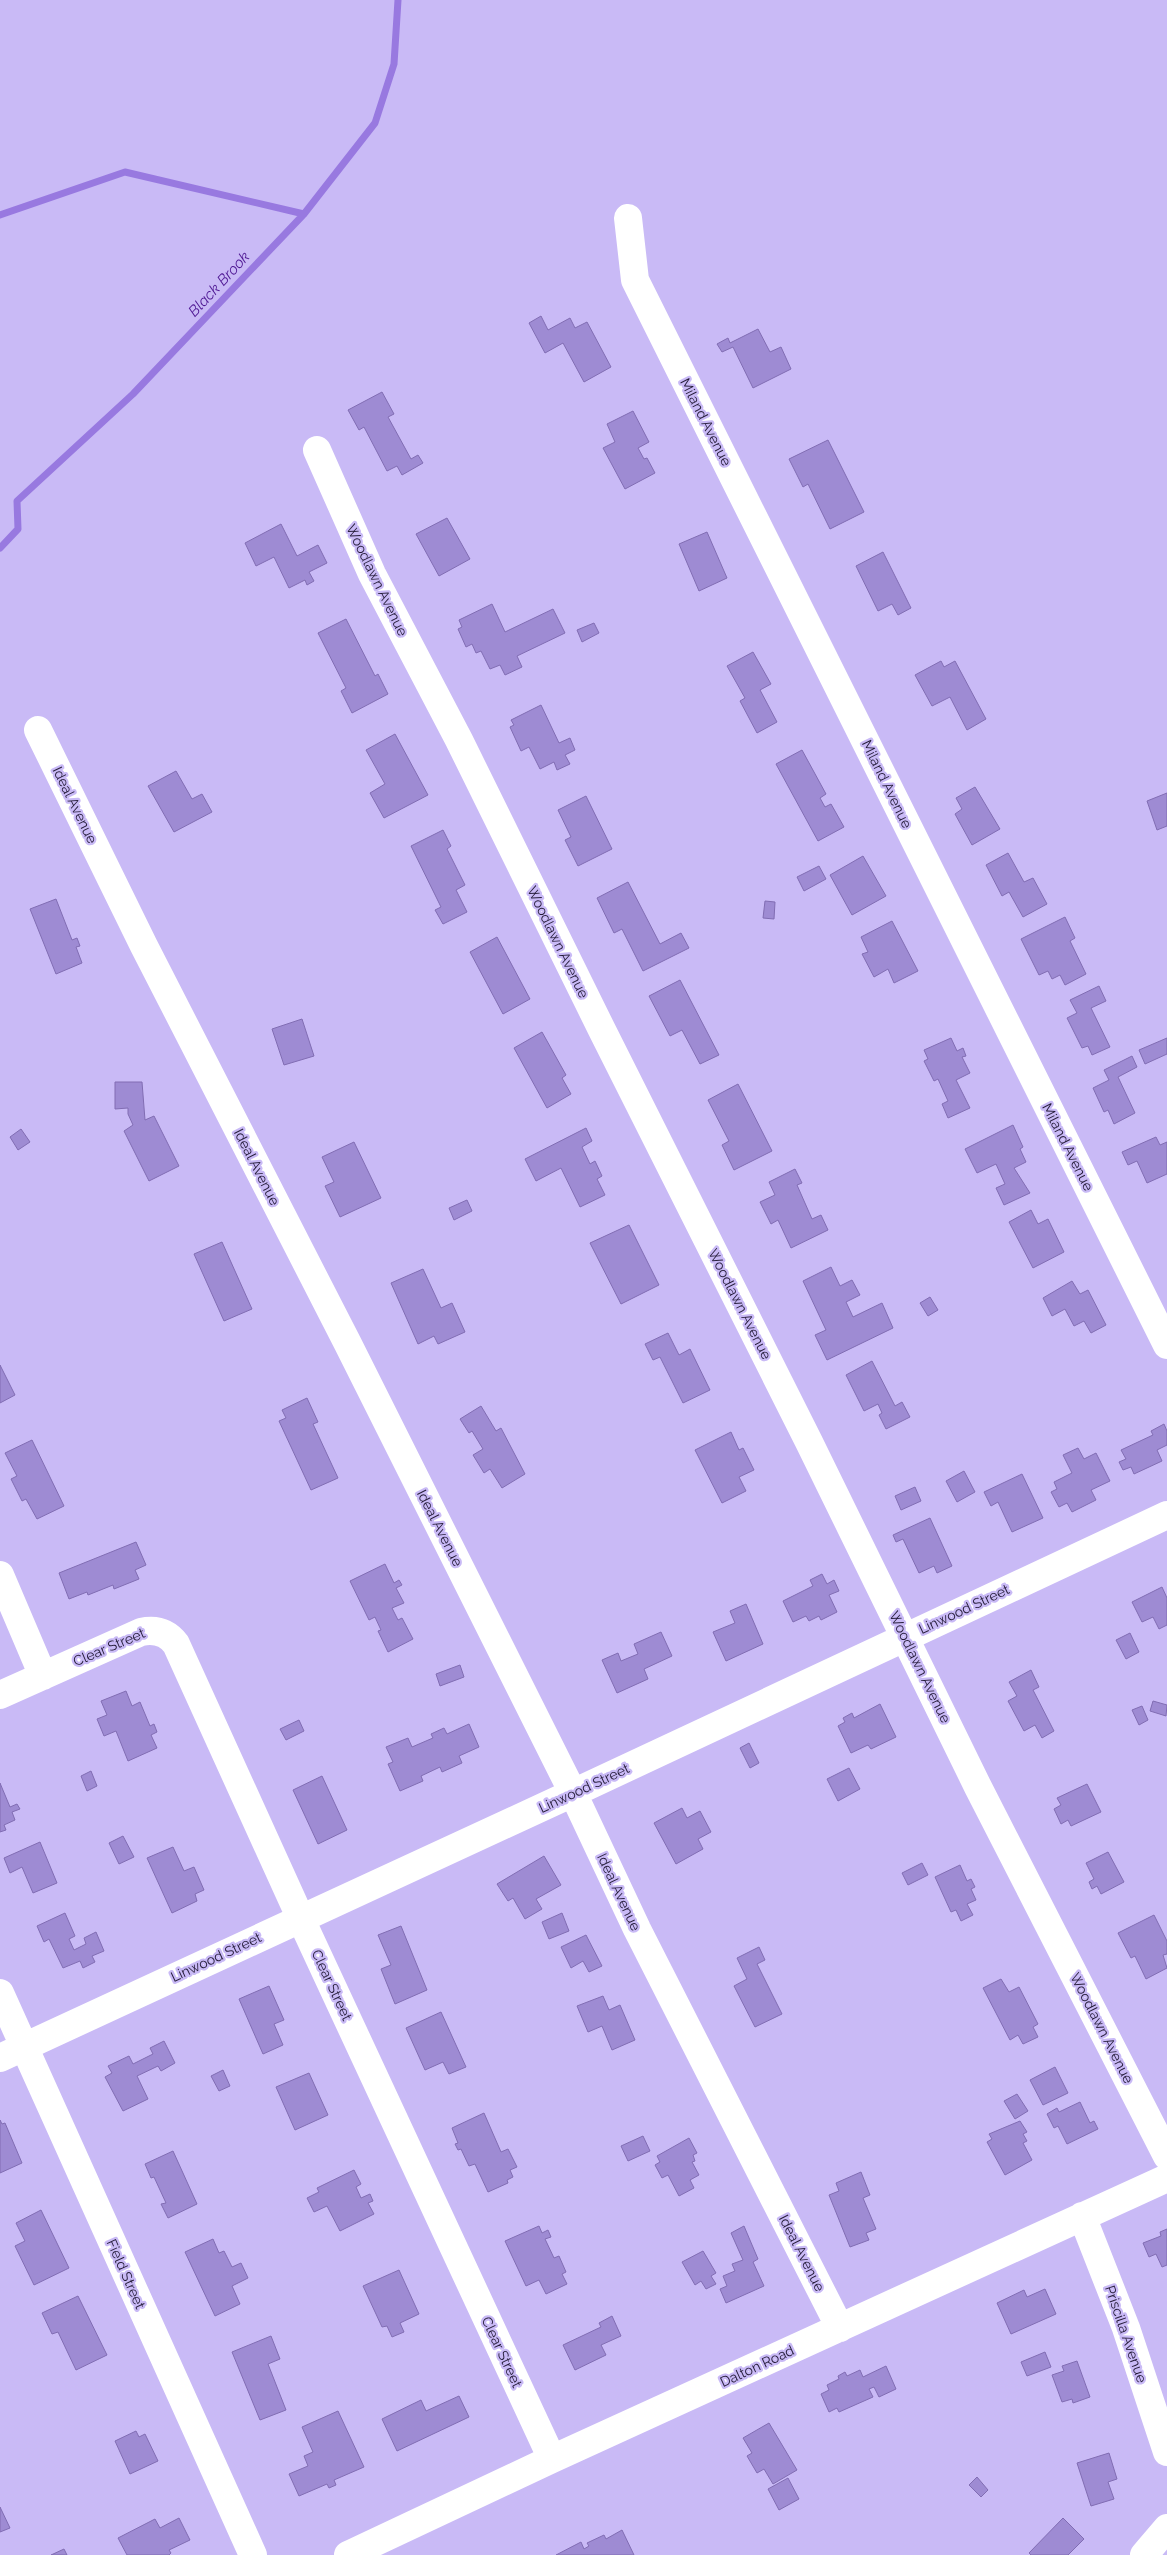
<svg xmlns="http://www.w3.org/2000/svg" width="1167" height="2555" viewBox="0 0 1167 2555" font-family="Raleway,sans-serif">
	<rect width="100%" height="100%" fill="#c9baf6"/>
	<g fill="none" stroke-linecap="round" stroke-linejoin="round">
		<path stroke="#9879e0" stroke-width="7" d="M 0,215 L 125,172 L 304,214
			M 0,548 L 18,529 L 17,501 L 133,394 L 304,214 L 375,123 L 394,64 L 398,0"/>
	</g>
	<path fill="#9e8bd3" stroke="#816db3" d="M 541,316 L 548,330 L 570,318 L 575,328 L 587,322 L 611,367 L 584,382 L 563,343 L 545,353 L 529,323 Z
		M 758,329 L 770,352 L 781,347 L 791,369 L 753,388 L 733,347 L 722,352 L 717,344 L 728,338 L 730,343 Z
		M 382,392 L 394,414 L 388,417 L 411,459 L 418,455 L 423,463 L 402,475 L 397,466 L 387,471 L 364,427 L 359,430 L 348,410 Z
		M 633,411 L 649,442 L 638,448 L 644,459 L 647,458 L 655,473 L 625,489 L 603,448 L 615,442 L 607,424 Z
		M 828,440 L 864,512 L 830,529 L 808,484 L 803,487 L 789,459 Z
		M 447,518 L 470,559 L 439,576 L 416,534 Z
		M 281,524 L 297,556 L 318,545 L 327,563 L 309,572 L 314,581 L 307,585 L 305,580 L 289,588 L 274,557 L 256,566 L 245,543 Z
		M 707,532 L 727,578 L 699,591 L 679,544 Z
		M 883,552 L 911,608 L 898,615 L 892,604 L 878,611 L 856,566 Z
		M 492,604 L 505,632 L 553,609 L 565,633 L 517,656 L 522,667 L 505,675 L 500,665 L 490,669 L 481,651 L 476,653 L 472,644 L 466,647 L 458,629 L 462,627 L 459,620 Z
		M 346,619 L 375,676 L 378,674 L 388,694 L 352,713 L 341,691 L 346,688 L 318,633 Z
		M 594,623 L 599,633 L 582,642 L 577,630 Z
		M 753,652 L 771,684 L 760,690 L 777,722 L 757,733 L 740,701 L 745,698 L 727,666 Z
		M 941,661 L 944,667 L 955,661 L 986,719 L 967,730 L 950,697 L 932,706 L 915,675 Z
		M 541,705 L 559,743 L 570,738 L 575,750 L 565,755 L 570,764 L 557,770 L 554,762 L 540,769 L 529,747 L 521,751 L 510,727 L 514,725 L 511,720 Z
		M 395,734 L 428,795 L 384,818 L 370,793 L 385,784 L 366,750 Z
		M 802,750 L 826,794 L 820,798 L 825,807 L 831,804 L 844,827 L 818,841 L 776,764 Z
		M 176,771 L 192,799 L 202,794 L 212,812 L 174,832 L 148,786 Z
		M 975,787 L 1000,829 L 972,845 L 955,814 L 962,809 L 956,798 Z
		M 1167,793 L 1167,826 L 1157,830 L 1147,801 Z
		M 586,796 L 612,849 L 578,866 L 565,840 L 571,837 L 558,810 Z
		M 443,830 L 451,846 L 447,849 L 465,885 L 456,890 L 467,912 L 443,924 L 435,910 L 441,907 L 411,846 Z
		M 1008,853 L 1024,882 L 1033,878 L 1047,904 L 1023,917 L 1009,892 L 1002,896 L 986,865 Z
		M 863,856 L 886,896 L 852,915 L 830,875 Z
		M 819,866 L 826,879 L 804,891 L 797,877 Z
		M 628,882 L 660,944 L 681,933 L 689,948 L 643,971 L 622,929 L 614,933 L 597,898 Z
		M 56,899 L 72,940 L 77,938 L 80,946 L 76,947 L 82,963 L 56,974 L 30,909 Z
		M 765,901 L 775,902 L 774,919 L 763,918 Z
		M 1065,917 L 1075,938 L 1070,941 L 1086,974 L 1065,985 L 1060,975 L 1052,979 L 1048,971 L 1039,975 L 1021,939 Z
		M 892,921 L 918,971 L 894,983 L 888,969 L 874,977 L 862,954 L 868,952 L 861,937 Z
		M 497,937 L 530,999 L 503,1014 L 470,952 Z
		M 680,980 L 719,1055 L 700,1064 L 682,1030 L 670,1036 L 649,996 Z
		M 1099,986 L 1106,1001 L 1091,1008 L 1110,1047 L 1092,1055 L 1088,1046 L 1082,1048 L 1067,1018 L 1077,1013 L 1070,1000 Z
		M 302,1019 L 314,1056 L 284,1065 L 272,1029 Z
		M 542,1032 L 566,1075 L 562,1078 L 571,1094 L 547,1108 L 514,1048 Z
		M 951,1038 L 957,1051 L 963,1048 L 966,1056 L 962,1057 L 970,1073 L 956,1080 L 970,1108 L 948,1118 L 942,1104 L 948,1101 L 938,1079 L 934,1081 L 924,1061 L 928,1059 L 924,1050 Z
		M 1167,1038 L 1167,1054 L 1145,1064 L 1139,1050 Z
		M 1132,1056 L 1137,1067 L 1118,1077 L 1135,1113 L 1114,1124 L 1108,1110 L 1104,1112 L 1093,1088 L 1109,1080 L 1104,1070 Z
		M 115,1082 L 142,1082 L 145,1120 L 154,1116 L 179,1166 L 149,1181 L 124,1131 L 133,1125 L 128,1114 L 128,1108 L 115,1109 Z
		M 738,1084 L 772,1151 L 734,1170 L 722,1145 L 729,1141 L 708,1100 Z
		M 1013,1125 L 1023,1147 L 1020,1149 L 1026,1162 L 1014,1168 L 1030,1193 L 1004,1205 L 996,1188 L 1005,1184 L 996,1164 L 977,1173 L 965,1149 Z
		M 586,1128 L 592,1141 L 582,1147 L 590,1164 L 595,1161 L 602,1176 L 597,1179 L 605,1195 L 580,1207 L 561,1168 L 536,1181 L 525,1159 Z
		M 21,1129 L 30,1142 L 18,1150 L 10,1137 Z
		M 1156,1137 L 1160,1145 L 1167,1142 L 1167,1174 L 1147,1183 L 1137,1161 L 1128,1165 L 1122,1152 Z
		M 354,1142 L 381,1198 L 340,1217 L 325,1186 L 334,1182 L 322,1157 Z
		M 795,1169 L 802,1183 L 797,1185 L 812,1219 L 821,1215 L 828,1230 L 791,1248 L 778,1220 L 771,1224 L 760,1202 L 775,1195 L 769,1182 Z
		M 467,1200 L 472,1211 L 454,1220 L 449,1208 Z
		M 1031,1210 L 1038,1224 L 1048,1219 L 1064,1252 L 1033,1268 L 1009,1222 Z
		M 629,1225 L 659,1285 L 621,1304 L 590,1243 Z
		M 222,1242 L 252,1309 L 224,1321 L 194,1254 Z
		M 831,1267 L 840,1286 L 852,1280 L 860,1295 L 846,1302 L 853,1317 L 882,1303 L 893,1328 L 827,1360 L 815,1335 L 826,1330 L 803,1281 Z
		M 423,1269 L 441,1308 L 452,1303 L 465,1332 L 438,1344 L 434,1336 L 418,1344 L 391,1283 Z
		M 1072,1281 L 1080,1294 L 1088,1290 L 1106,1325 L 1091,1333 L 1084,1321 L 1074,1326 L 1065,1309 L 1052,1316 L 1043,1298 Z
		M 930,1297 L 938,1310 L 928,1316 L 920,1303 Z
		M 668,1333 L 679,1355 L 690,1349 L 710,1390 L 683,1403 L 660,1357 L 653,1360 L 645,1344 Z
		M 872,1361 L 895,1406 L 902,1402 L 910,1417 L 886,1429 L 879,1415 L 882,1413 L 878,1404 L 864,1411 L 846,1375 Z
		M 0,1365 L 15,1395 L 0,1403 Z
		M 307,1398 L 318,1422 L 313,1424 L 338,1478 L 311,1490 L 279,1421 L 286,1418 L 282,1410 Z
		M 481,1406 L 496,1431 L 501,1428 L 525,1474 L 502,1488 L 490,1469 L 484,1473 L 473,1455 L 483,1449 L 472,1431 L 469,1433 L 460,1419 Z
		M 1164,1424 L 1167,1431 L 1167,1445 L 1157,1450 L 1162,1461 L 1134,1474 L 1131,1467 L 1123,1470 L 1119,1462 L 1126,1459 L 1121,1450 L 1153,1435 L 1151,1431 Z
		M 731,1432 L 739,1450 L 743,1448 L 754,1470 L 739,1477 L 746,1491 L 722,1503 L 695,1450 Z
		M 32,1440 L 64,1506 L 37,1519 L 26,1499 L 22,1501 L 11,1479 L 17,1476 L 5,1453 Z
		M 1078,1448 L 1084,1459 L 1096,1453 L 1110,1481 L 1091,1490 L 1096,1500 L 1072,1512 L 1067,1503 L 1059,1507 L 1051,1492 L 1057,1489 L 1054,1482 L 1072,1473 L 1063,1455 Z
		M 964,1471 L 975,1492 L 957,1502 L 946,1481 Z
		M 1022,1474 L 1043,1518 L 1012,1532 L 998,1502 L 991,1506 L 984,1492 Z
		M 915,1487 L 921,1501 L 901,1510 L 895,1496 Z
		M 930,1518 L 952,1566 L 937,1573 L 934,1566 L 919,1573 L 903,1539 L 896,1542 L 893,1535 Z
		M 136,1542 L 146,1565 L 135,1570 L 139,1579 L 114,1589 L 113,1585 L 88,1595 L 87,1592 L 69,1599 L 59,1573 Z
		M 385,1564 L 394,1583 L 399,1580 L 402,1585 L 396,1588 L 404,1603 L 392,1608 L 398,1620 L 402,1618 L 413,1639 L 388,1652 L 378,1631 L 381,1630 L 375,1617 L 369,1620 L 350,1581 Z
		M 822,1574 L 827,1584 L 834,1580 L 839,1591 L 829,1595 L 837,1612 L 821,1620 L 819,1616 L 809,1621 L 806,1616 L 793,1622 L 783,1601 L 813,1586 L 810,1580 Z
		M 1162,1587 L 1167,1598 L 1167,1625 L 1159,1629 L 1153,1617 L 1142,1622 L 1132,1602 Z
		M 746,1604 L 763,1644 L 726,1661 L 713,1632 L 735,1623 L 730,1611 Z
		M 661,1632 L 672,1656 L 644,1669 L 648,1679 L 617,1693 L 602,1660 L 618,1653 L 621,1661 L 638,1654 L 634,1644 Z
		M 1130,1633 L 1139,1652 L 1126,1659 L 1116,1640 Z
		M 460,1665 L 464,1677 L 440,1686 L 436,1674 Z
		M 1031,1670 L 1039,1687 L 1033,1690 L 1054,1731 L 1042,1738 L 1035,1725 L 1024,1731 L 1008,1701 L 1017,1696 L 1009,1682 Z
		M 126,1691 L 132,1706 L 140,1702 L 150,1726 L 154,1724 L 157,1732 L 151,1735 L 157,1748 L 128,1761 L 116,1731 L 104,1736 L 97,1719 L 107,1715 L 101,1701 Z
		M 1153,1701 L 1167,1705 L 1166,1716 L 1150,1711 Z
		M 880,1704 L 896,1737 L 871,1749 L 868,1745 L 851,1753 L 838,1726 L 845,1722 L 843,1718 L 852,1713 L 854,1718 Z
		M 1142,1706 L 1148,1720 L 1139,1725 L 1132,1710 Z
		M 299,1720 L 304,1731 L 286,1740 L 280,1729 Z
		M 469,1724 L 479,1747 L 459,1756 L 462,1763 L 442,1772 L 440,1767 L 421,1776 L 423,1781 L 400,1791 L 388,1764 L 393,1762 L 386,1747 L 408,1738 L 412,1747 L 433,1738 L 431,1734 L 444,1728 L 447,1734 Z
		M 749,1743 L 759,1763 L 750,1768 L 740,1748 Z
		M 849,1768 L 860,1789 L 838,1801 L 827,1779 Z
		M 91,1771 L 97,1786 L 87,1791 L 81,1776 Z
		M 322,1776 L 347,1830 L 318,1844 L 293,1790 Z
		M 0,1783 L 10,1807 L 17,1804 L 20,1809 L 12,1812 L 15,1820 L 4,1825 L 6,1830 L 0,1832 Z
		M 1087,1784 L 1101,1812 L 1071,1826 L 1068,1820 L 1061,1824 L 1054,1809 L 1061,1805 L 1057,1798 Z
		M 682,1808 L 687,1818 L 700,1811 L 711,1832 L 698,1839 L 703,1849 L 676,1864 L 654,1823 Z
		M 123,1836 L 134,1857 L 119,1864 L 109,1843 Z
		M 40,1842 L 57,1883 L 33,1893 L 22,1867 L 10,1873 L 4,1858 Z
		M 173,1847 L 184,1871 L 194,1867 L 204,1890 L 195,1894 L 197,1901 L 172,1913 L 147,1858 Z
		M 1108,1852 L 1124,1882 L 1101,1894 L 1097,1886 L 1092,1889 L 1089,1882 L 1094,1879 L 1086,1863 Z
		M 544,1856 L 561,1885 L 536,1899 L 542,1909 L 525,1919 L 513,1898 L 508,1901 L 497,1884 Z
		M 922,1863 L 928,1875 L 908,1885 L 902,1873 Z
		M 960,1865 L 967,1881 L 971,1879 L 975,1887 L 971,1889 L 976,1900 L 967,1904 L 973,1915 L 961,1921 L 956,1910 L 951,1912 L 935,1877 Z
		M 65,1913 L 75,1936 L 69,1939 L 74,1950 L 86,1944 L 84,1938 L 96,1932 L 104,1951 L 92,1956 L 95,1962 L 83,1968 L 80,1961 L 63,1968 L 49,1939 L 44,1942 L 37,1926 Z
		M 562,1913 L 569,1931 L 549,1939 L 542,1922 Z
		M 1154,1915 L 1167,1941 L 1167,1954 L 1163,1955 L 1167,1968 L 1146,1979 L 1135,1956 L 1131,1958 L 1118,1933 Z
		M 401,1926 L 427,1990 L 395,2004 L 381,1969 L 391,1965 L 378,1935 Z
		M 586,1935 L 602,1966 L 589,1972 L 583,1961 L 571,1968 L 561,1947 Z
		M 759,1947 L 765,1960 L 757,1964 L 782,2014 L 755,2027 L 734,1986 L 747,1979 L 737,1958 Z
		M 1001,1979 L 1009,1992 L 1019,1987 L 1038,2024 L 1033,2027 L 1038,2037 L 1023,2044 L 1018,2035 L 1010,2040 L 983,1988 Z
		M 269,1986 L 284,2020 L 274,2024 L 283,2045 L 263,2054 L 239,1999 Z
		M 603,1996 L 609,2010 L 620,2005 L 635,2040 L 612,2050 L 602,2026 L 588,2032 L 577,2006 Z
		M 441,2012 L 466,2067 L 449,2074 L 443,2062 L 425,2070 L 406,2028 Z
		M 164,2041 L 175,2063 L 161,2071 L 158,2066 L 137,2076 L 148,2099 L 123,2111 L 105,2077 L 112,2073 L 108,2066 L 129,2056 L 133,2064 L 153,2054 L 150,2048 Z
		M 1055,2067 L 1068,2093 L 1043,2105 L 1030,2080 Z
		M 223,2070 L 230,2086 L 219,2091 L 211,2076 Z
		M 309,2073 L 328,2115 L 295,2130 L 276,2087 Z
		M 1017,2094 L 1028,2111 L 1015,2119 L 1004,2101 Z
		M 1080,2102 L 1090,2123 L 1094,2121 L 1098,2129 L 1067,2144 L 1058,2126 L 1054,2128 L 1047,2114 L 1057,2108 L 1059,2112 Z
		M 484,2113 L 501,2152 L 508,2149 L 517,2167 L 510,2170 L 513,2177 L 507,2180 L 508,2183 L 488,2192 L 475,2164 L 469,2166 L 461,2149 L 458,2150 L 455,2144 L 458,2143 L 452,2128 Z
		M 0,2120 L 2,2124 L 5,2123 L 22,2163 L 0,2173 Z
		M 1020,2121 L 1027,2132 L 1023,2134 L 1027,2141 L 1023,2143 L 1032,2160 L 1005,2175 L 987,2142 L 992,2139 L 989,2134 Z
		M 643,2136 L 650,2151 L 628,2161 L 621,2146 Z
		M 689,2138 L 697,2153 L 693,2155 L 695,2161 L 692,2162 L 699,2175 L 690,2180 L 694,2188 L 679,2196 L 668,2175 L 662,2178 L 655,2165 L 660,2162 L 657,2156 Z
		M 173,2151 L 197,2204 L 168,2218 L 161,2204 L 166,2203 L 154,2177 L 151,2178 L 145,2164 Z
		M 354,2170 L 361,2184 L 356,2187 L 361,2198 L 370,2194 L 373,2201 L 368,2203 L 374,2214 L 340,2231 L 327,2206 L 314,2212 L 307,2198 L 319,2192 L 317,2188 Z
		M 861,2172 L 870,2195 L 863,2198 L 876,2229 L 866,2233 L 869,2240 L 850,2247 L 829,2195 L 839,2191 L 836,2183 Z
		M 41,2210 L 69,2268 L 34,2285 L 15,2246 L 25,2241 L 16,2223 Z
		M 539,2226 L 542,2233 L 548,2230 L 551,2237 L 545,2239 L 554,2258 L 559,2256 L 566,2272 L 562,2274 L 567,2284 L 546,2294 L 539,2280 L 526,2286 L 505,2241 Z
		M 744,2226 L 758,2259 L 753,2262 L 764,2286 L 726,2303 L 720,2289 L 727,2286 L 723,2276 L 735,2271 L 732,2264 L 743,2260 L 731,2233 Z
		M 1167,2229 L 1167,2265 L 1162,2267 L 1156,2254 L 1149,2257 L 1143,2243 L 1161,2236 L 1160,2232 Z
		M 213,2239 L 219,2253 L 224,2251 L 232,2267 L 241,2263 L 248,2278 L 232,2286 L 240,2304 L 215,2316 L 185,2252 Z
		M 703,2251 L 716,2273 L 711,2276 L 716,2284 L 706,2289 L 701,2281 L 695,2285 L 682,2262 Z
		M 399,2270 L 419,2314 L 400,2323 L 404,2332 L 392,2337 L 387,2326 L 382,2327 L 363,2286 Z
		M 1045,2289 L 1056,2314 L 1011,2334 L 997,2303 L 1024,2290 L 1027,2297 Z
		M 78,2296 L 107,2355 L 76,2370 L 58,2332 L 52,2334 L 42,2313 Z
		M 612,2316 L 621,2336 L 601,2345 L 606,2355 L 575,2370 L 563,2345 L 601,2327 L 599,2323 Z
		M 271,2336 L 280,2359 L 268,2364 L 286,2410 L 260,2420 L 232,2352 Z
		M 1045,2352 L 1051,2367 L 1027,2376 L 1021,2362 Z
		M 1077,2361 L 1090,2397 L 1073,2403 L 1072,2399 L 1062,2402 L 1052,2375 L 1064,2371 L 1062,2366 Z
		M 886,2366 L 896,2389 L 879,2397 L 874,2387 L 869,2389 L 873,2397 L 839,2412 L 837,2408 L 829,2412 L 821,2394 L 829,2390 L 827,2385 L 839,2379 L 838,2376 L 845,2372 L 847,2376 L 860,2370 L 863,2377 Z
		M 459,2396 L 469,2417 L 397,2451 L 382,2419 L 421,2400 L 426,2411 Z
		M 338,2411 L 364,2467 L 334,2480 L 336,2485 L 329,2488 L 327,2484 L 299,2496 L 289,2474 L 308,2466 L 304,2456 L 313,2452 L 302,2427 Z
		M 769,2423 L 797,2470 L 773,2484 L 764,2469 L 757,2473 L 747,2456 L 752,2453 L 743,2438 Z
		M 136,2431 L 139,2437 L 145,2434 L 158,2461 L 130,2474 L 115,2441 Z
		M 1109,2453 L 1117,2479 L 1108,2482 L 1114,2499 L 1091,2506 L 1077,2463 Z
		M 977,2477 L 988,2490 L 981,2497 L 969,2485 Z
		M 788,2478 L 799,2499 L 779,2510 L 768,2489 Z
		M 0,2507 L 10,2528 L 0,2532 Z
		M 179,2518 L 190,2540 L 169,2550 L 171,2553 L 169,2555 L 127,2555 L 118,2538 L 155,2519 L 160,2528 Z
		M 1063,2518 L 1084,2539 L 1068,2555 L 1031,2555 L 1029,2553 Z
		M 622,2530 L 634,2555 L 556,2555 L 581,2542 L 584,2549 L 589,2546 L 587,2543 L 604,2535 L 606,2539 Z
		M 64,2549 L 67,2555 L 51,2555 Z"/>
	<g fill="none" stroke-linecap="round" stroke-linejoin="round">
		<path stroke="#fff" stroke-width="28" d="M 628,218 L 635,280 L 1167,1345
			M 317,450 L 372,574 L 459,740 L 602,1030 L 809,1442 L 978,1787 L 1167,2156
			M 38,730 L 144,946 L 348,1344 L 573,1793 L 637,1929 L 840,2328
			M 0,1575 L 43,1676
			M 0,1695 L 141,1632 C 155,1629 167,1632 176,1644 L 300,1917 L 552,2459
			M 0,1993 L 253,2555
			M 0,2058 L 573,1793 L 1167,1515
			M 1082,2216 L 1126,2328 L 1167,2452
			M 348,2555 L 552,2459 L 1167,2178
			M 1144,2555 L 1167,2528"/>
	</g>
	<g text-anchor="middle" stroke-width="4.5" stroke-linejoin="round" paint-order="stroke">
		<g font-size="14" fill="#231a37" stroke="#c9baf6">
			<text transform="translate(706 422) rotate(63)" y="5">Miland Avenue</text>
			<text transform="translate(377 580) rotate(64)" y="5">Woodlawn Avenue</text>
			<text transform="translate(887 784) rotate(64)" y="5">Miland Avenue</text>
			<text transform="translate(75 805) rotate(64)" y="5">Ideal Avenue</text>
			<text transform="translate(558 942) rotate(64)" y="5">Woodlawn Avenue</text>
			<text transform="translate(1068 1147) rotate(63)" y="5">Miland Avenue</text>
			<text transform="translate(257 1167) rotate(63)" y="5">Ideal Avenue</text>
			<text transform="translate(740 1304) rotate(63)" y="5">Woodlawn Avenue</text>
			<text transform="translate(440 1528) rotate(63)" y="5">Ideal Avenue</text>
			<text transform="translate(964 1609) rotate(-25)" y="5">Linwood Street</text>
			<text transform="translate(109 1647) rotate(-23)" y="5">Clear Street</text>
			<text transform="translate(920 1667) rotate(64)" y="5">Woodlawn Avenue</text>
			<text transform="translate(584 1788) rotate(-25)" y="5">Linwood Street</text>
			<text transform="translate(619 1892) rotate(65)" y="5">Ideal Avenue</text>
			<text transform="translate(216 1957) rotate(-25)" y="5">Linwood Street</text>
			<text transform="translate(332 1985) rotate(65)" y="5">Clear Street</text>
			<text transform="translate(1102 2028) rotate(63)" y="5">Woodlawn Avenue</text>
			<text transform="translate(802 2253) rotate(63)" y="5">Ideal Avenue</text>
			<text transform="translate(126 2274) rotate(66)" y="5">Field Street</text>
			<text transform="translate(1126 2334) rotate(71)" y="5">Priscilla Avenue</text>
			<text transform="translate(502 2352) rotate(65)" y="5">Clear Street</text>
			<text transform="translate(757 2366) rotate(-25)" y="5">Dalton Road</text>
		</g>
		<g font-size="15" font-style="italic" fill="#4e1793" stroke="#c9baf6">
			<text transform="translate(219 284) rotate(-47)" y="5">Black Brook</text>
		</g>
	</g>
</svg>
